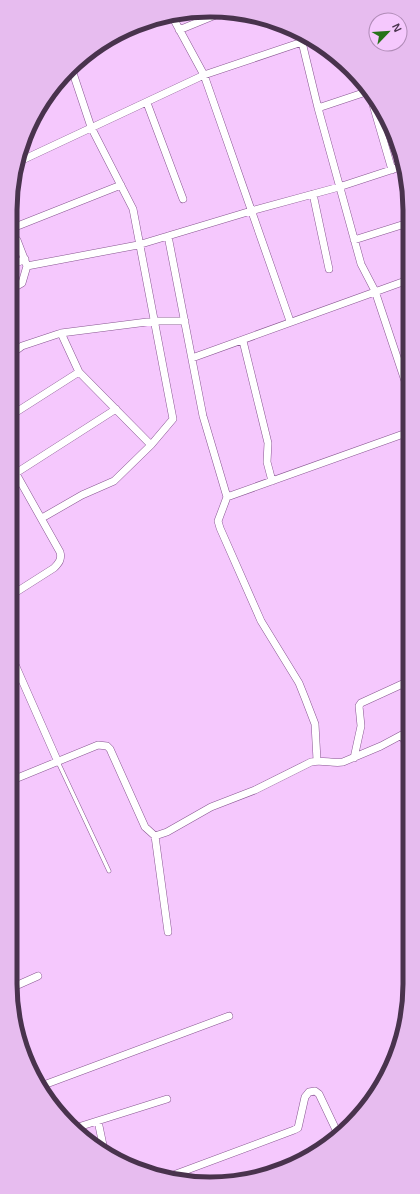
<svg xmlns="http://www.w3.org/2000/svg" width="420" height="1194" viewBox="0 0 420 1194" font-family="Helvetica,sans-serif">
	<rect width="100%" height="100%" fill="#f5c8fd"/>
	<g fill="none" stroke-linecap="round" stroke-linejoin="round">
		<defs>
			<path id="service" d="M 58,762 L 109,871"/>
			<path id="minor" d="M 172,16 L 204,75 L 302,42 L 318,108 L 361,264 L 375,291 L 409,393
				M 179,30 L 218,14
				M 300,33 L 302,42 L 312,38
				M 369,91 L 392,170
				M 147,103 L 183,199
				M 318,108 L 369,91
				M 16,163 L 204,75 L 290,321
				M 313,194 L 329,269
				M 10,229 L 121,185
				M 10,233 L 17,240 L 27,266 L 22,283 L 10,290
				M 168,236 L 203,416 L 227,497 L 218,521 L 220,528 L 261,621 L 299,683 L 305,698 L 315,724 L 317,760
				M 354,240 L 408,223
				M 10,266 L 25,259
				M 27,266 L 138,245 L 251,211 L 339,187 L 403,166
				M 61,333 L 155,321 L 185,321
				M 243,341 L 268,443 L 267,462 L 272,481
				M 10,355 L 22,346 L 61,333 L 79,372 L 151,445
				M 192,358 L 408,280
				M 10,416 L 79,372
				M 10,463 L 60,552 C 62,559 59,563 54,568 L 10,596
				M 16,473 L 116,409
				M 227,497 L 409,432
				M 42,518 L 82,495 L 114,481 L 151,445 L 173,419 L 133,209 L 91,127 L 72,70
				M 10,653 L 58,762
				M 402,735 L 409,751
				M 354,758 L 361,726 L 359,706 L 361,703 L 409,681
				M 10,781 L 98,745 L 107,746 L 110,749 L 145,827 L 155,836 L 167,832 L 211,807 L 255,790 L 311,762 C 322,759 332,764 343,762 L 381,746 L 409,731
				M 155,836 L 168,932
				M 11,988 L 38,976
				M 41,1086 L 229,1016
				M 98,1121 L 104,1150
				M 75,1128 L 167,1099
				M 168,1177 L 294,1130 L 298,1128 L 305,1097 L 309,1092 L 315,1091 L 319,1094 L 338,1134"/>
		</defs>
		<use href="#service" stroke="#885691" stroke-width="4.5"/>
		<use href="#minor" stroke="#885691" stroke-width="8"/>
		<use href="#service" stroke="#fff" stroke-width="3.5"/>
		<use href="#minor" stroke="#fff" stroke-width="7"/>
	</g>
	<path d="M0 0H420V1194H0ZM210 17H210A193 193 0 0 1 403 210V984A193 193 0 0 1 210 1177H210A193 193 0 0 1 17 984V210A193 193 0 0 1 210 17Z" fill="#e7bcef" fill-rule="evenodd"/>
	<path fill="none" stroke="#49334d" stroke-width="5" d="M210 17H210A193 193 0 0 1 403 210V984A193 193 0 0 1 210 1177H210A193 193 0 0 1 17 984V210A193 193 0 0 1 210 17Z"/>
	<g transform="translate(388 32) rotate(65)"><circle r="19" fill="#f5c8fd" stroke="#b08cb7"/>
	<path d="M0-3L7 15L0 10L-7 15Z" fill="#267319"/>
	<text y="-6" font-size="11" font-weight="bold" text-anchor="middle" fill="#49334d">N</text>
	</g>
</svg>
